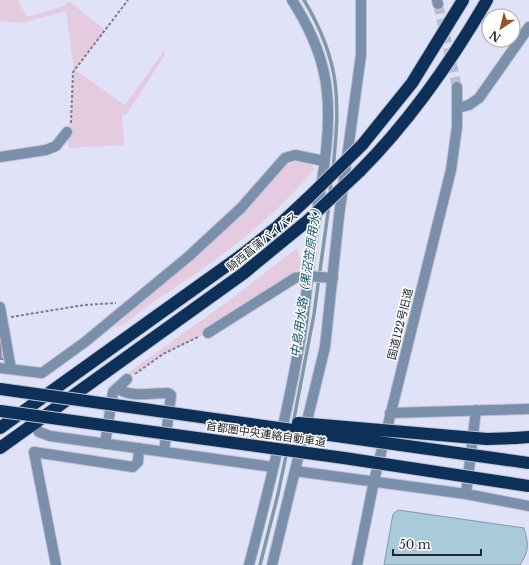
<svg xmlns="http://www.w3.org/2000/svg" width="529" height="565" viewBox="0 0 529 565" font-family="'Libre Baskerville','Noto Sans JP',serif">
	<rect width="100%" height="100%" fill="#e0e3f7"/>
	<path fill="#e4cbe0" d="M 0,0 L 18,0 L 27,17 L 64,6 L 69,1 L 105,30 L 75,70 L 125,105 L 164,51 L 165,55 L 126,115 L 122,116 L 124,145 L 69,148 L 67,132 L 72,117 L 73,72 L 74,70 L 66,11 L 22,23 L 0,21 Z
		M 297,161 L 312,165 L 314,169 C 270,224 207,267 149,305 C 138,313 125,326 113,328 L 247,210 L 287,164 Z
		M 297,248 L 302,266 L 300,269 L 206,328 L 208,333 L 163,354 L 127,379 L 125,377 L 107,389 L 107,388 L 227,302 Z"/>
	<path fill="#a8cada" stroke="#8199a6" d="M 398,510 L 524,528 C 529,544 529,551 520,565 L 384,565 L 393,514 Z"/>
	<path fill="#e0e3f7" d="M 523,453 L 529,454 L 529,484 L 517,481 Z"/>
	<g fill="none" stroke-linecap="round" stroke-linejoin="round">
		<path stroke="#8199a6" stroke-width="3.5" d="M 304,0 C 341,62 340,100 333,169
			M 330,195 L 331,179
			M 293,424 L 314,314 L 329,205
			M 260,565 L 278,494 L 291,432"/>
	</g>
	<path fill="#b2a5c2" stroke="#6f6878" d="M 0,343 L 2,343 L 5,360 L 0,359 Z"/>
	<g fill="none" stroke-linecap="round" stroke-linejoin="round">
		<path stroke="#bbbdcf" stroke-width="10" stroke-dasharray="10 5" stroke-linecap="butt" d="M 438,4 L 457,87"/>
		<defs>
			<path id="minor" d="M 437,0 L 438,4
				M 458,108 L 469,105 L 479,98 L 529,27
				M 0,157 L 46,150 L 56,146 L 67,132
				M 0,307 L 11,369
				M 208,333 L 295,278 L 307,276 L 333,278
				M 0,368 L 42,373 L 85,342 L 188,257 L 241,208 L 285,158 L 295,155 L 324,161
				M 117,388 C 130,398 152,393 168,393 L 171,395 L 164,452
				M 390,413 L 529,409
				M 34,424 L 39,432 L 50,436 L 273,467
				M 105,444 L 113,392 L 127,379
				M 295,471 L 466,494 L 529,506
				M 466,494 L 476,410
				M 56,565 L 34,452 L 133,467 L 138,462 L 139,448
				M 249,565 C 269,489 288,412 301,335 C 306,304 308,273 312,242 C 319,193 332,141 327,92 C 324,58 310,28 292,0
				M 272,565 L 325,347 L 339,216 L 361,55 L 361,0
				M 357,565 L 374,481 L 451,170 L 457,127 L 457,87"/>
			<path id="highway" d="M 362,145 L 412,83 L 463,0
				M 359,172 C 410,121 451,62 487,0
				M 0,428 L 243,254 L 277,227 L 309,197
				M 515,438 L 529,437
				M 0,448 L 244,273 L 306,222"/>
		</defs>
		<use href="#minor" stroke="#bec1d3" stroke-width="12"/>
		<use href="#highway" stroke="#bec1d3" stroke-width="14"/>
		<path stroke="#7d7f8c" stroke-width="2" stroke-dasharray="3 2" stroke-linecap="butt" d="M 71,123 L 73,72 L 128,0
			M 11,317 L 84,305 L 116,303
			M 135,374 L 163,354 L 198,337"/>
		<use href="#minor" stroke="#7a90aa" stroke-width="10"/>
		<use href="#highway" stroke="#0c3058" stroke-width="12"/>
		<defs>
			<path id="highway-bridge" d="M 309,197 L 362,145
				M 306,222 L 359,172
				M 0,389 L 529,463
				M 0,411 L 344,458 L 529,486
				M 298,423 L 487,439 L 515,438"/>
		</defs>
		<use href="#highway-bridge" stroke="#bec1d3" stroke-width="14" stroke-linecap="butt"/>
		<use href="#highway-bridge" stroke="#0c3058" stroke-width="12"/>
	</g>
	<g text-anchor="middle" stroke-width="3" stroke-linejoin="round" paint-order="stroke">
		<g font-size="11" fill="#25262e" stroke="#fff">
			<text transform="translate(262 241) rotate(-39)" y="4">騎西菖蒲バイパス</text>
			<text transform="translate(400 324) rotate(-76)" y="4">国道122号旧道</text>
			<text transform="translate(266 434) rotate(8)" y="4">首都圏中央連絡自動車道</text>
		</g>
		<g font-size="12" font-style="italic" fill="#11526a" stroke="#fff">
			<text transform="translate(306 280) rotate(-82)" y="4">中島用水路（黒沼笠原用水）</text>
		</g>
	</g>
	<g transform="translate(501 28) rotate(215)"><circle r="19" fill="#ffffff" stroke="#a8a8ab"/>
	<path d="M0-3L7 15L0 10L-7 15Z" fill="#975128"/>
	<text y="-6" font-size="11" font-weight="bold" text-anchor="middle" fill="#25262e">N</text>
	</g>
	<path d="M393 549v6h88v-6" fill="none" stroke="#25262e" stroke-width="2"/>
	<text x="399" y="549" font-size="12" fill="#25262e" stroke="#ffffff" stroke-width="3" paint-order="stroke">50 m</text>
</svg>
